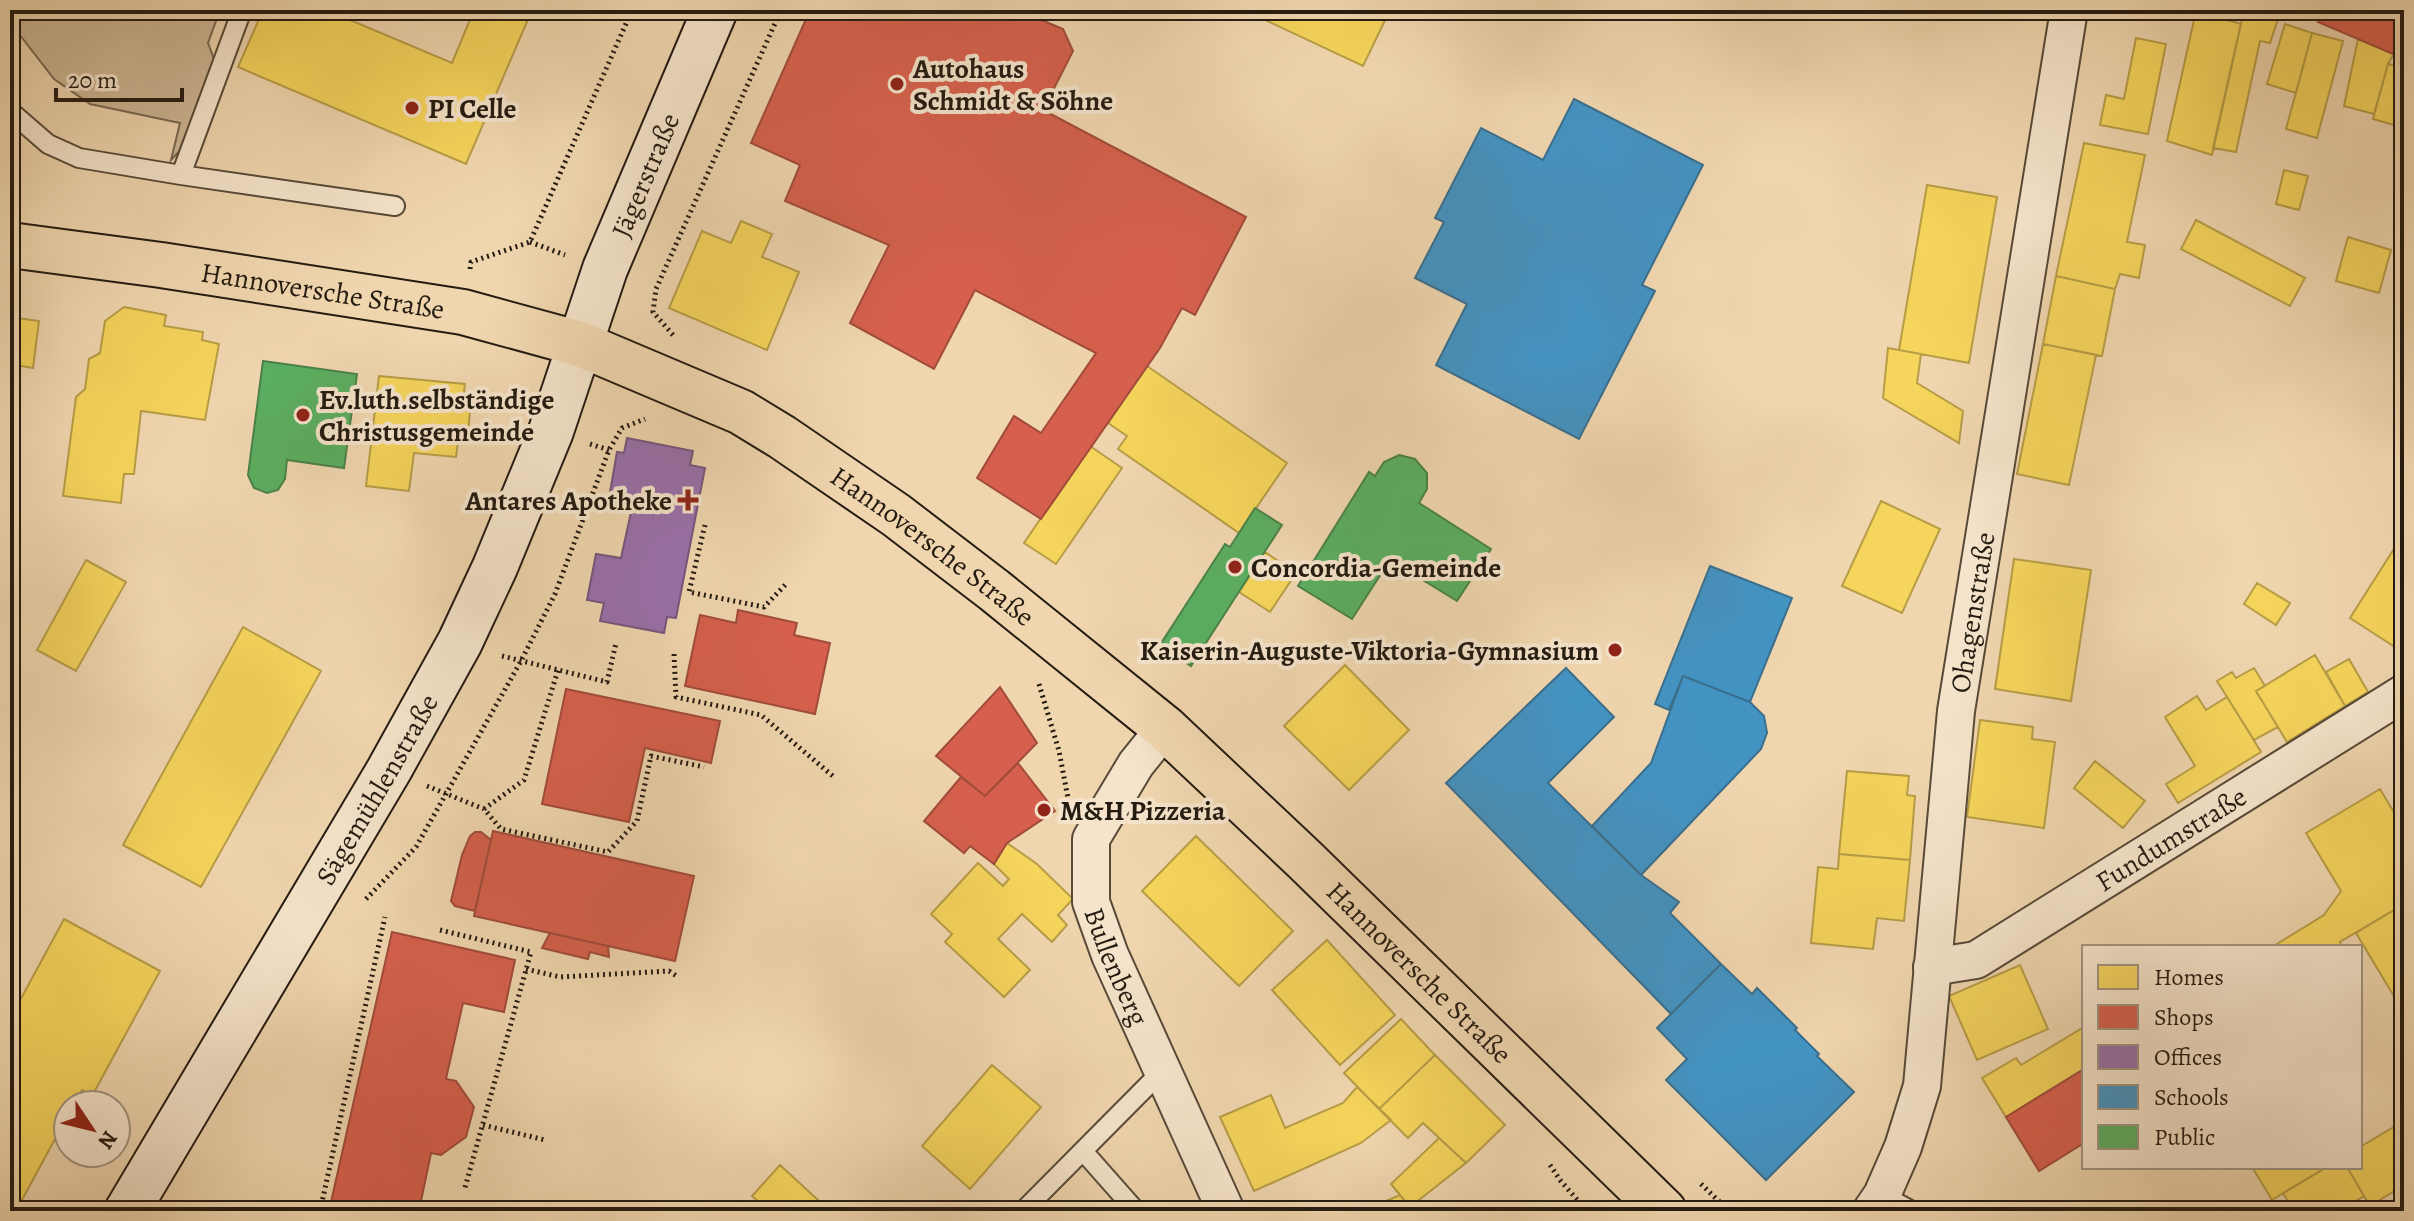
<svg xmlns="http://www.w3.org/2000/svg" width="2414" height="1221" viewBox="0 0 2414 1221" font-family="Alegreya,serif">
	<rect width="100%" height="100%" fill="#f0d6af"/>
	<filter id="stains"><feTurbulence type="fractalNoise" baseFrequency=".0025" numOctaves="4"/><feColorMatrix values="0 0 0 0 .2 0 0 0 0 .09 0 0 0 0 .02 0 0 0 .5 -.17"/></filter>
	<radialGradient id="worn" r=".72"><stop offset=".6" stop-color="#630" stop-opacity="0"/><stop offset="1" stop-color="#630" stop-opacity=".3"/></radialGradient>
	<path fill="#cdb694" stroke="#786852" stroke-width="2" d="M 15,10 L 220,10 L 208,43 L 214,59 L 188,142 L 171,160 L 180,123 L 90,104 L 54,79 L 16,30 Z"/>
	<path fill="#f6d55c" stroke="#b79d46" stroke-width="2" d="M 263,10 L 332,10 L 331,12 L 452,63 L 474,10 L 532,10 L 466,164 L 238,67 Z
		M 1244,10 L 1390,10 L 1363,66 Z
		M 2244,10 L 2281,10 L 2270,43 L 2260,41 L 2236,152 L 2213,148 Z
		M 2196,11 L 2241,24 L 2212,155 L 2167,141 Z
		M 2285,24 L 2312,33 L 2296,93 L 2267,84 Z
		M 2312,33 L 2343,41 L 2317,138 L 2286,129 Z
		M 2136,38 L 2166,44 L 2148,134 L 2100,125 L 2106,95 L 2124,99 Z
		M 2358,39 L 2394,54 L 2388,64 L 2374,114 L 2344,106 Z
		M 2388,64 L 2404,68 L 2404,118 L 2401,127 L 2373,119 Z
		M 2084,143 L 2145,155 L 2127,242 L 2145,245 L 2139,278 L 2120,274 L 2115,289 L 2056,276 Z
		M 2284,170 L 2308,176 L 2299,210 L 2276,204 Z
		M 1927,185 L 1997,197 L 1969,363 L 1899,350 Z
		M 2196,220 L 2305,278 L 2290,306 L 2181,249 Z
		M 741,221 L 772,234 L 762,257 L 799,272 L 767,350 L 669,308 L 702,231 L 731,243 Z
		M 2348,237 L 2391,250 L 2379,293 L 2336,281 Z
		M 2056,276 L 2115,289 L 2102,356 L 2043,344 Z
		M 124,307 L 166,315 L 164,326 L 203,332 L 202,340 L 219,344 L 205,420 L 141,411 L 134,474 L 124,474 L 121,503 L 63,496 L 76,397 L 85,389 L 89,359 L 100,353 L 105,321 Z
		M 10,317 L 39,321 L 33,368 L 10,364 Z
		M 2043,344 L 2096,355 L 2069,485 L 2017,474 Z
		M 1888,348 L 1921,354 L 1917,383 L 1963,411 L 1959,443 L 1883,398 Z
		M 1147,366 L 1287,463 L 1239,533 L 1118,449 L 1127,436 L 1108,423 Z
		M 379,376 L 465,384 L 462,410 L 470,411 L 467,443 L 458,442 L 456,457 L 414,453 L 409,491 L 366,486 Z
		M 1090,446 L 1122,468 L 1056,564 L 1024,543 Z
		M 1881,501 L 1940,529 L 1902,613 L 1842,586 Z
		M 2397,544 L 2404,548 L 2404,653 L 2350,618 Z
		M 1265,552 L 1296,573 L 1270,612 L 1239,592 Z
		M 2014,559 L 2091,570 L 2071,701 L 1995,689 Z
		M 86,560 L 126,582 L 76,671 L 37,650 Z
		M 2257,583 L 2290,603 L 2276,625 L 2244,604 Z
		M 243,627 L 321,671 L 201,887 L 123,845 Z
		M 2315,655 L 2345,706 L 2287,742 L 2256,691 Z
		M 2349,659 L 2368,692 L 2345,706 L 2326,672 Z
		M 1345,665 L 1409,730 L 1349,790 L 1284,726 Z
		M 2254,668 L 2265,686 L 2256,691 L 2278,727 L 2254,740 L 2217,681 L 2232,672 L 2236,678 Z
		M 2197,696 L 2206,710 L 2227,697 L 2261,752 L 2178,803 L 2166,784 L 2195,766 L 2165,717 Z
		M 1980,720 L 2033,727 L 2032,739 L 2055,742 L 2044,828 L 1967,817 Z
		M 2095,761 L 2145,801 L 2123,828 L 2074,788 Z
		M 1847,771 L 1909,776 L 1907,795 L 1915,796 L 1910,860 L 1839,854 Z
		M 2380,789 L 2404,829 L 2404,904 L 2340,942 L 2342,947 L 2272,947 L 2324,915 L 2341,891 L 2306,833 Z
		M 1196,836 L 1293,931 L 1239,986 L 1142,891 Z
		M 1007,843 L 1037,864 L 1073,899 L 1058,915 L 1067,925 L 1052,942 L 1022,914 L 998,939 L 1030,970 L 1004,997 L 945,942 L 952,934 L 931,914 L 978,863 L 1003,886 L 1009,879 L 994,864 Z
		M 1839,854 L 1910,860 L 1904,921 L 1877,918 L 1873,949 L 1811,943 L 1818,867 L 1838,869 Z
		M 2404,904 L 2404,1013 L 2356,933 Z
		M 64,919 L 160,971 L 92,1096 L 82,1090 L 73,1105 L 68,1105 L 68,1115 L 16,1211 L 10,1211 L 10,1019 Z
		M 1327,940 L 1395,1015 L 1340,1065 L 1272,990 Z
		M 2020,965 L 2048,1029 L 1977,1060 L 1949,996 Z
		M 1401,1019 L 1435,1055 L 1379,1109 L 1344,1073 Z
		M 2084,1027 L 2084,1069 L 2006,1117 L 1982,1078 L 2016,1058 L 2021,1065 Z
		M 1435,1055 L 1505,1125 L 1466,1163 L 1423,1123 L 1408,1138 L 1379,1109 Z
		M 992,1065 L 1041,1107 L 970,1189 L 922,1146 Z
		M 1357,1087 L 1391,1120 L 1361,1143 L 1254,1191 L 1220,1117 L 1271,1095 L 1285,1128 L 1343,1103 Z
		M 2404,1121 L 2404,1185 L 2370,1206 L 2347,1167 L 2360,1167 L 2360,1147 Z
		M 1439,1138 L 1466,1163 L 1410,1207 L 1391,1184 Z
		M 780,1165 L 830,1211 L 769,1211 L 752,1196 Z
		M 2252,1167 L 2327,1167 L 2272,1200 Z
		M 2327,1167 L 2347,1167 L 2364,1196 L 2339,1211 L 2294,1211 L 2283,1193 Z
		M 1400,1195 L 1412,1211 L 1376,1211 L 1374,1206 Z"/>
	<path fill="#d6604d" stroke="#a14b3b" stroke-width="2" d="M 810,10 L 1018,10 L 1063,29 L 1073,51 L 1043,110 L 1246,217 L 1195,315 L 1182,308 L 1160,348 L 1041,519 L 977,478 L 1014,416 L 1041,433 L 1096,353 L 975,290 L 934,369 L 850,323 L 889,245 L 785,201 L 800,165 L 751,143 Z
		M 2323,10 L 2404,10 L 2404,27 L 2393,54 L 2318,22 Z
		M 738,610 L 797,623 L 794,635 L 830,643 L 815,714 L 685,686 L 700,615 L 736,623 Z
		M 1000,687 L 1037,743 L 985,796 L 936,756 Z
		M 566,689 L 720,721 L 711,763 L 645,748 L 629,822 L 542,804 Z
		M 1018,763 L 1055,811 L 1007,843 L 994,864 L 970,846 L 964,853 L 924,821 L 961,777 L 985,796 Z
		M 493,831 L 694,876 L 675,961 L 474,916 Z
		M 475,832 L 481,832 L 491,840 L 475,911 L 455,906 L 451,901 L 462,855 L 470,836 Z
		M 392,932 L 515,960 L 504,1012 L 463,1003 L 446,1079 L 456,1081 L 474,1107 L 466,1137 L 441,1155 L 431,1153 L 419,1211 L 329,1211 Z
		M 550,933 L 608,946 L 609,957 L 590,952 L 588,959 L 542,948 Z
		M 2084,1069 L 2084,1143 L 2039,1171 L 2006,1117 Z"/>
	<path fill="#9970ab" stroke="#76567d" stroke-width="2" d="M 627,438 L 693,451 L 690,465 L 705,468 L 676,618 L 667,617 L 664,633 L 600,621 L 604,603 L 587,600 L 596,554 L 621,558 L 633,503 L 609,498 L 617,452 L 624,453 Z"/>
	<path fill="#4393c3" stroke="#3a6f8e" stroke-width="2" d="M 1574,99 L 1703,165 L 1642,285 L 1655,291 L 1579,439 L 1436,365 L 1467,304 L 1415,278 L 1444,222 L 1435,218 L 1481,128 L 1543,160 Z
		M 1710,566 L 1792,598 L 1750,702 L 1683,676 L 1669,710 L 1655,704 Z
		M 1566,668 L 1614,717 L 1548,783 L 1641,875 L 1679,902 L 1670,913 L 1721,964 L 1671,1014 L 1446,783 Z
		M 1683,676 L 1750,702 L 1764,716 L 1767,733 L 1761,749 L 1641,875 L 1592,826 L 1651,763 Z
		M 1721,964 L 1752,994 L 1757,988 L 1797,1028 L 1795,1030 L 1819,1054 L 1817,1056 L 1854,1092 L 1766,1180 L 1666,1080 L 1687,1059 L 1657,1028 Z"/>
	<path fill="#5aae61" stroke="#4a8249" stroke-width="2" d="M 263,361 L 357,374 L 344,468 L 287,460 L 285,479 L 278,490 L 267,493 L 254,488 L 248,475 Z
		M 1399,455 L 1415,459 L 1427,473 L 1427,489 L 1419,503 L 1491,549 L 1457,601 L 1390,560 L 1352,619 L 1298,586 L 1369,472 L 1375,476 L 1384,462 Z
		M 1255,508 L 1282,525 L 1191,666 L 1160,645 L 1225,544 L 1230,547 Z"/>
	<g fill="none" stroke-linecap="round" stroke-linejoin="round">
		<defs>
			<path id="lane" d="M 10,111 L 48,144 L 79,158 L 181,175 L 395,206
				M 181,175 L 242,10
				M 1083,1151 L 1136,1211
				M 1882,1195 L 1912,1211
				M 1023,1211 L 1162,1071"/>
			<g id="street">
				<path id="s1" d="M 1165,728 L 1136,764 L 1091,839 L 1091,902 L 1110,955 L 1226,1211"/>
				<path id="s2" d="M 1932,967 L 1976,960 L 2404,693"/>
				<path id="s3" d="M 1871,1211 L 1882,1195 L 1903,1147 L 1922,1086 L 1956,711 L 2069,10"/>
			</g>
			<g id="secondary">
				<path id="s4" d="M 127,1211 L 389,770 L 460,642 L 495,567 L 551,431 L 605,269 L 715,10"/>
			</g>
			<g id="primary">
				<path id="s5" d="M 10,245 L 161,265 L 463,312 L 580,344 L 741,412 L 782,437 L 896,515 L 994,590 L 1165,728 L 1305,860 L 1664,1211"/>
			</g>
		</defs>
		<use href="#lane" stroke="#574a38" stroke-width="22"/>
		<use href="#street" stroke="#574a38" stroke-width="40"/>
		<use href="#secondary" stroke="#241b11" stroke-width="48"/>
		<use href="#primary" stroke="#241b11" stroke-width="48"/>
		<path stroke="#241b11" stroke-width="5" stroke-dasharray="2 4" stroke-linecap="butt" d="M 530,242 L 565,255
			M 470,269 L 471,262 L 530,242 L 632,10
			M 673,335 L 653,312 L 656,289 L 781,10
			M 590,444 L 609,450
			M 705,525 L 689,592 L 764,607 L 788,582
			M 674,654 L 676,697 L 761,715 L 834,777
			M 502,656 L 607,682 L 616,643
			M 1039,684 L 1059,751 L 1068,798
			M 427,786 L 484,809 L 501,829 L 608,852 L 637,821 L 651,756 L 704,767
			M 484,809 L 524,780 L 558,670
			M 366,899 L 416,847 L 521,661 L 555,594 L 609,450 L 622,428 L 645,419
			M 440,930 L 531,952 L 464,1191
			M 526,969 L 560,977 L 669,971 L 678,977
			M 483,1125 L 545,1140
			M 1550,1165 L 1560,1180 L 1587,1211
			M 1701,1184 L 1729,1211
			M 320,1211 L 385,917"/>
		<use href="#lane" stroke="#f5e4cb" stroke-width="18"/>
		<use href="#street" stroke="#f5e4cb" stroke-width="36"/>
		<use href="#secondary" stroke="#f5e4cb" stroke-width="44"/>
		<use href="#primary" stroke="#f0d6af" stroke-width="44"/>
	</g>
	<g fill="#8f2418" stroke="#f5e4cb" stroke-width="3">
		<circle cx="897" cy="84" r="8"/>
		<circle cx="412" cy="108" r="8"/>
		<circle cx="303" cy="415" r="8"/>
		<path d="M684 488h8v8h8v8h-8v8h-8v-8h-8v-8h8z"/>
		<circle cx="1235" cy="567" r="8"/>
		<circle cx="1615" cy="650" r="8"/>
		<circle cx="1044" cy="810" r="8"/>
	</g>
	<g text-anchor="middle" stroke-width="8" stroke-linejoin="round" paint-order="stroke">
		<g font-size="28" font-weight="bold" fill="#241b11" stroke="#f5e4cb" text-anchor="start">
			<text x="913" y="78">Autohaus<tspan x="913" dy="32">Schmidt &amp; Söhne</tspan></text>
			<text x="428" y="118">PI Celle</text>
			<text x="319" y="409">Ev.luth.selbständige<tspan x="319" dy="32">Christusgemeinde</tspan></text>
			<text x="672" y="510" text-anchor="end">Antares Apotheke</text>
			<text x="1251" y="577">Concordia-Gemeinde</text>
			<text x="1599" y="660" text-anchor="end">Kaiserin-Auguste-Viktoria-Gymnasium</text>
			<text x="1060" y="820">M&amp;H Pizzeria</text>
		</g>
		<g font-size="28" fill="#241b11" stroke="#f5e4cb">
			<text dy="10" stroke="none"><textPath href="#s4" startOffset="1162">Jägerstraße</textPath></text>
			<text dy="10" stroke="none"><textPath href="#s5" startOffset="316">Hannoversche Straße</textPath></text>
			<text dy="10" stroke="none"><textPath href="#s5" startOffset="988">Hannoversche Straße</textPath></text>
			<text dy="10" stroke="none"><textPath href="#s3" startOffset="612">Ohagenstraße</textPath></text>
			<text dy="10" stroke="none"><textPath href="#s4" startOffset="490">Sägemühlenstraße</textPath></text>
			<text dy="10" stroke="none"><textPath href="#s2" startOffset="274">Fundumstraße</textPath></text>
			<text dy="10" stroke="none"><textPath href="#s1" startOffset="266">Bullenberg</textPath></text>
			<text dy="10" stroke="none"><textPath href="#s5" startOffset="1636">Hannoversche Straße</textPath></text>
		</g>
	</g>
	<rect width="2414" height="1221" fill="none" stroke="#f0d6af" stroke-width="40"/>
	<rect x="12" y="12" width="2390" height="1197" fill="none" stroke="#241b11" stroke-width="4"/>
	<rect x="20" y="20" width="2374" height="1181" fill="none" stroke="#241b11" stroke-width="2"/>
	<rect x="2082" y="945" width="280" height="224" fill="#f5e4cb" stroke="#a19481" stroke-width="2"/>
	<rect x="2098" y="965" width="40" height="24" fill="#f6d55c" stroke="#a19481" stroke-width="2"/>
	<text x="2154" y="985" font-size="24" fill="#241b11">Homes</text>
	<rect x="2098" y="1005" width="40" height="24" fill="#d6604d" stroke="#a19481" stroke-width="2"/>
	<text x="2154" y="1025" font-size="24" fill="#241b11">Shops</text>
	<rect x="2098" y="1045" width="40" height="24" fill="#9970ab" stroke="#a19481" stroke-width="2"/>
	<text x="2154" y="1065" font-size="24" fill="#241b11">Offices</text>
	<rect x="2098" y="1085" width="40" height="24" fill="#4393c3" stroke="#a19481" stroke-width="2"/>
	<text x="2154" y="1105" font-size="24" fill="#241b11">Schools</text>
	<rect x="2098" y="1125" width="40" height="24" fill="#5aae61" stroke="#a19481" stroke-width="2"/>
	<text x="2154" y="1145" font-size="24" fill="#241b11">Public</text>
	<g transform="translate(92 1129) rotate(125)"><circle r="38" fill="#f5e4cb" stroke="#a19481" stroke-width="2"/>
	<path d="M0-6L14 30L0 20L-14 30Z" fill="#8f2418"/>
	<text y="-12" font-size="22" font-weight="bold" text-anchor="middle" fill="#241b11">N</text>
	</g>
	<path d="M56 88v12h126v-12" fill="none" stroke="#241b11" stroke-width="4"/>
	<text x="68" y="88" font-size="24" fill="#241b11" stroke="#f5e4cb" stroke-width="6" paint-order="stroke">20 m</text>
	<rect width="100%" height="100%" filter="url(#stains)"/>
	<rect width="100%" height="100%" fill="url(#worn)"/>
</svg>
